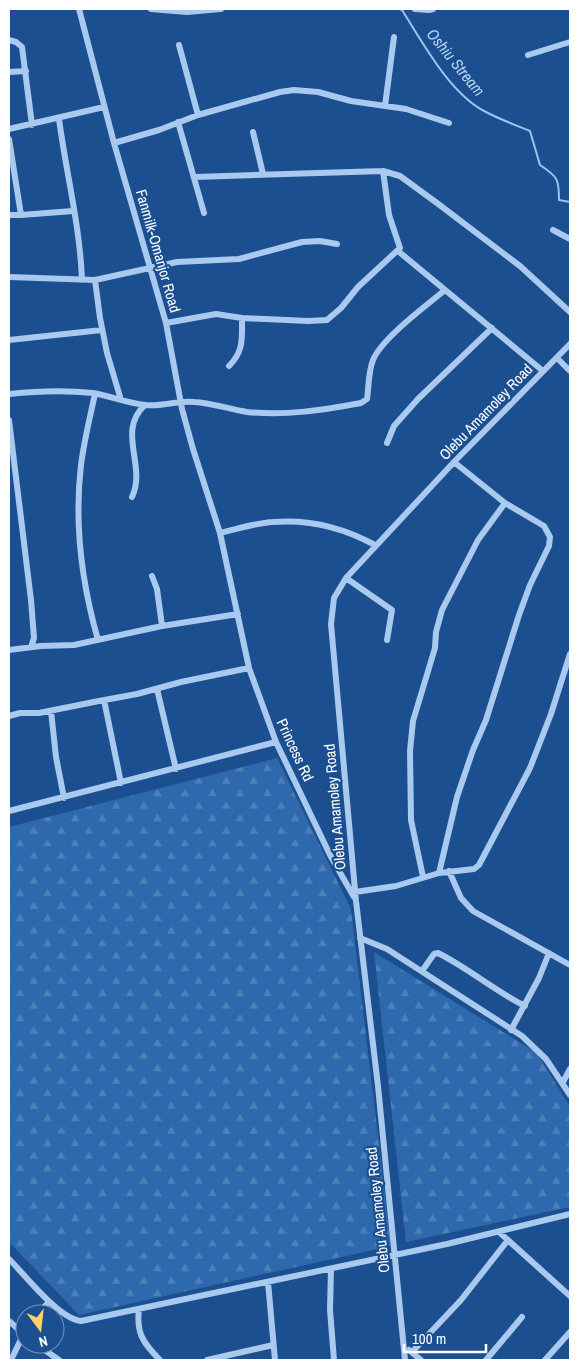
<svg xmlns="http://www.w3.org/2000/svg" width="579" height="1369" viewBox="0 0 579 1369" font-family="'Archivo Narrow',sans-serif">
	<defs>
		<pattern id="forest-firs" width="22" height="20" patternUnits="userSpaceOnUse" patternTransform="scale(1.25)"><rect width="22" height="20" fill="#2e69ad"/><path d="M5 1l3.5 6h-7zM16 11l3.5 6h-7z" fill="#4d80b9"/></pattern>
	</defs>
	<rect width="100%" height="100%" fill="#1b4f8f"/>
	<path fill="url(#forest-firs)" d="M 277,758 L 351,909 L 391,1246 L 79,1315 L 9,1242 L 9,827 Z
		M 374,952 L 537,1053 L 570,1107 L 570,1207 L 406,1242 Z"/>
	<g fill="none" stroke-linecap="round" stroke-linejoin="round">
		<path stroke="#9cc4f0" stroke-width="2" d="M 399,9 L 402,10 C 423,43 449,92 484,111 C 499,119 515,125 530,131 L 540,165 C 558,177 559,179 559,200 L 570,202"/>
		<path stroke="#a9c9ee" stroke-width="6" d="M 79,9 L 114,143 L 166,323 L 182,409 L 193,449 L 220,533 L 249,668 L 276,742 L 330,855 L 354,897
			M 151,9 L 187,12 L 221,9
			M 415,9 L 429,10 L 433,9
			M 9,40 L 16,42 L 22,47 L 32,125
			M 179,45 L 198,115
			M 528,55 L 570,42
			M 9,72 L 26,71
			M 385,106 L 394,37
			M 59,119 C 66,172 80,226 82,280
			M 178,122 L 204,213
			M 9,129 L 104,107
			M 253,132 L 263,174
			M 9,139 L 21,215
			M 114,143 L 159,130 L 198,115 L 280,92 L 294,90 L 318,92 L 351,101 L 406,109 L 449,123
			M 195,177 L 383,171 L 400,176 L 437,203 L 520,266 L 570,312
			M 9,215 L 21,215 L 73,211
			M 553,230 L 570,239
			M 398,251 L 543,371
			M 9,277 L 95,280 L 177,262 L 239,259 L 302,242 L 320,241 L 337,244
			M 95,280 L 100,318 L 107,353 L 121,400
			M 166,323 L 216,314 L 242,318 L 308,321 L 327,320 L 341,308 L 358,287 L 400,248 L 389,215 L 383,171
			M 9,340 L 102,330
			M 557,358 L 570,371
			M 229,366 C 244,351 242,338 242,318
			M 9,394 C 37,391 65,390 93,393 C 110,396 127,403 145,405 C 162,407 178,400 194,402 C 212,403 229,409 247,412 C 286,416 323,410 361,403 L 367,399 C 369,386 368,373 373,360 C 382,338 426,306 445,290
			M 95,394 C 90,417 84,441 81,465 C 74,524 82,584 98,640
			M 9,420 L 31,600 L 34,638 L 31,647
			M 387,443 L 394,426 L 418,399 L 492,328
			M 132,497 C 147,466 116,431 145,405
			M 220,533 C 237,529 255,523 273,522 C 309,519 344,528 375,545
			M 152,576 L 157,589 L 162,626
			M 346,578 L 392,610 L 387,640
			M 9,650 L 41,646 L 74,645 L 162,626 L 238,614
			M 157,689 L 176,769
			M 104,700 L 121,783
			M 51,711 L 56,757 L 64,798
			M 9,716 L 20,713 L 39,713 L 99,701 L 137,694 L 181,682 L 249,668
			M 9,811 L 276,742
			M 449,871 L 461,898 L 473,911 L 570,965
			M 439,873 L 457,797 L 473,750 L 486,720 L 519,615 L 530,585 L 549,546 L 550,537 L 544,526 L 505,503 L 454,462
			M 423,877 L 411,820 L 410,751 L 413,721 L 435,648 L 436,632 L 442,610 L 478,540 L 505,503
			M 355,892 L 396,886 L 439,873 L 474,869 L 479,865 L 530,768 L 551,714 L 570,654
			M 360,938 L 387,949 L 522,1036 L 546,1059 L 570,1095
			M 422,971 L 434,954 L 438,953 C 468,968 495,991 525,1006
			M 511,1030 L 539,978 L 549,953
			M 563,1082 L 570,1069
			M 499,1232 L 570,1296
			M 9,1259 C 26,1276 59,1319 81,1321 L 447,1244 L 570,1214
			M 331,1269 L 330,1310 L 334,1360
			M 268,1282 L 275,1360
			M 139,1309 C 136,1333 143,1343 160,1360
			M 37,1314 L 49,1302
			M 9,1321 L 25,1335
			M 36,1344 L 59,1360
			M 409,1350 L 421,1360
			M 412,1352 L 461,1300 L 508,1240
			M 11,1360 L 25,1331
			M 207,1360 L 273,1345
			M 405,1360 L 378,1086 L 356,901 L 331,624 L 334,598 L 346,578 L 454,462 L 570,344
			M 486,1360 L 522,1317
			M 545,1360 L 570,1332"/>
	</g>
	<g text-anchor="middle" stroke-width="4.5" stroke-linejoin="round" paint-order="stroke">
		<g font-size="15" fill="#fff" stroke="#1b4f8f">
			<text transform="translate(158 251) rotate(74)" y="5">Fanmilk-Omanjor Road</text>
			<text transform="translate(486 412) rotate(-46)" y="5">Olebu Amamoley Road</text>
			<text transform="translate(295 750) rotate(65)" y="5">Princess Rd</text>
			<text transform="translate(335 807) rotate(-95)" y="5">Olebu Amamoley Road</text>
			<text transform="translate(378 1210) rotate(-96)" y="5">Olebu Amamoley Road</text>
		</g>
		<g font-size="16" font-style="italic" fill="#b5d3f5" stroke="#1b4f8f">
			<text transform="translate(456 62) rotate(51)" y="6">Oshiu Stream</text>
		</g>
	</g>
	<rect width="579" height="1369" fill="none" stroke="#ffffff" stroke-width="20"/>
	<g transform="translate(40 1329) rotate(165)"><circle r="24" fill="#1b4f8f" stroke="#7695bc"/>
	<path d="M0-4L9 19L0 12L-9 19Z" fill="#ffd166"/>
	<text y="-8" font-size="14" font-weight="bold" text-anchor="middle" fill="#ffffff">N</text>
	</g>
	<path d="M404 1344v8h82v-8" fill="none" stroke="#ffffff" stroke-width="2.5"/>
	<text x="412" y="1344" font-size="15" fill="#ffffff" stroke="#1b4f8f" stroke-width="4" paint-order="stroke">100 m</text>
</svg>
